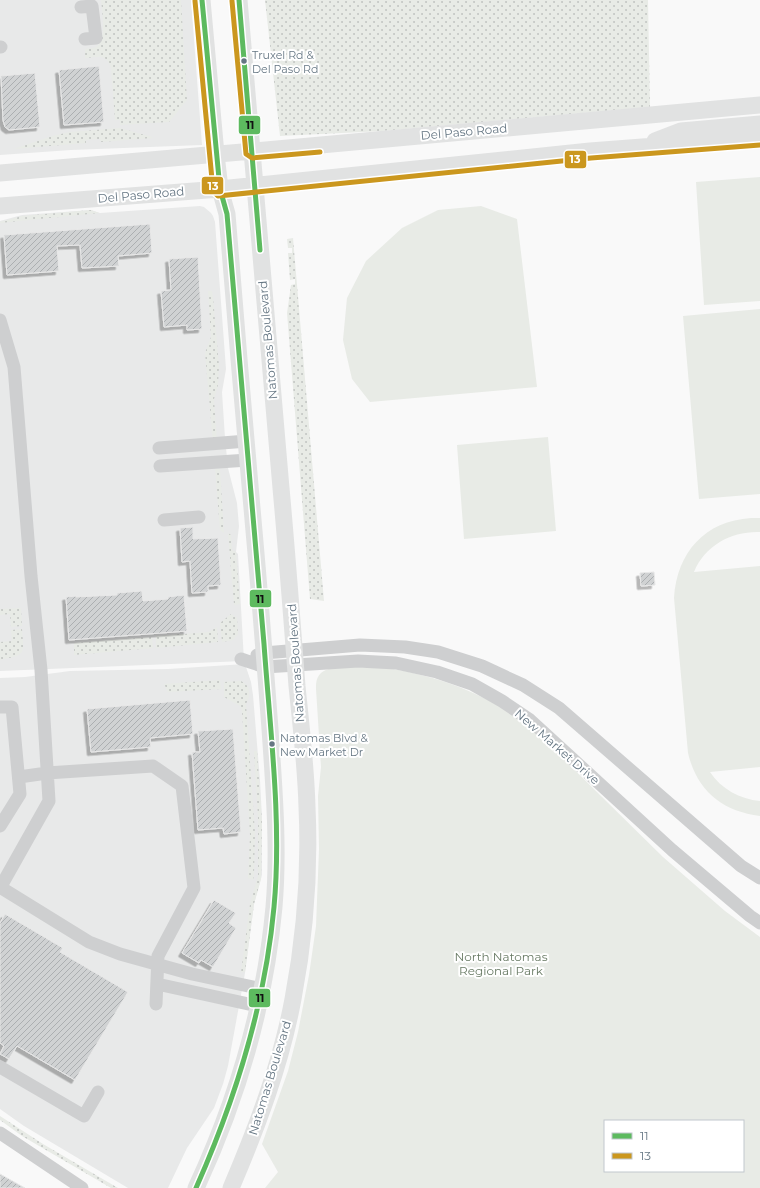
<svg xmlns="http://www.w3.org/2000/svg" width="760" height="1188" viewBox="0 0 760 1188" font-family="Montserrat,sans-serif">
	<defs>
		<pattern id="grass-dots" width="8" height="8" patternUnits="userSpaceOnUse"><rect width="8" height="8" fill="#e8ebe6"/><path d="M2 2h.1M6 6h.1" fill="none" stroke="#c0c3c0" stroke-width="1.8" stroke-linecap="round"/></pattern>
		<pattern id="building-hatch" width="6" height="6" patternUnits="userSpaceOnUse"><rect width="6" height="6" fill="#d0d2d3"/><path d="M-1 1l2-2M0 6l6-6M5 7l2-2" fill="none" stroke="#acafb1"/></pattern>
		<filter id="shadow"><feDropShadow dx="-3.5" dy="3.5" stdDeviation="0" flood-color="#0004"/></filter>
	</defs>
	<rect width="100%" height="100%" fill="#f9f9f9"/>
	<path fill="#e8e9e9" d="M 0,0 L 191,0 L 202,145 L 71,150 L 0,155 Z
		M 200,206 L 204,207 L 211,213 L 213,216 L 215,222 L 226,369 L 222,392 L 225,438 L 228,468 L 237,503 L 239,526 L 236,552 L 238,554 L 244,661 L 0,671 L 0,221 L 22,215 L 91,210 L 100,213 Z
		M 245,664 L 251,682 L 253,695 L 260,780 L 262,818 L 262,875 L 254,904 L 245,973 L 228,1066 L 223,1084 L 214,1108 L 187,1148 L 168,1188 L 128,1188 L 24,1126 L 0,1109 L 0,678 L 25,677 L 70,671 L 168,669 Z"/>
	<path fill="url(#grass-dots)" d="M 101,0 L 181,0 L 187,100 L 169,122 L 120,125 L 120,120 L 115,120 L 111,68 C 106,53 99,57 85,58 L 85,49 C 89,48 94,49 97,46 C 107,39 102,11 101,0 Z
		M 265,0 L 648,0 L 650,107 L 383,131 L 280,136 Z
		M 120,128 L 152,137 L 152,138 L 101,142 L 100,139 L 86,140 L 86,143 L 14,149 L 52,136 L 70,132 Z
		M 91,210 L 99,213 L 0,223 L 0,222 L 22,216 Z
		M 293,238 L 324,601 L 310,599 L 287,313 L 291,285 L 295,284 L 295,279 L 290,280 L 288,253 L 292,253 L 292,248 L 288,248 L 287,239 Z
		M 208,291 L 212,291 L 213,297 L 219,366 L 218,385 L 214,399 L 217,442 L 213,442 L 205,353 L 211,337 Z
		M 215,469 L 220,469 L 224,533 L 220,530 Z
		M 228,533 L 231,535 L 232,550 L 236,552 L 240,604 L 234,605 Z
		M 21,608 L 22,626 L 11,627 L 10,614 L 0,615 L 0,609 Z
		M 231,614 L 237,618 L 238,634 L 233,640 L 222,642 L 220,623 Z
		M 217,627 L 218,642 L 156,648 L 156,636 L 209,632 Z
		M 22,629 C 24,655 26,655 0,660 L 0,642 L 12,641 L 11,630 Z
		M 152,637 L 153,648 L 74,655 L 74,643 Z
		M 220,680 L 221,689 L 168,692 L 164,684 Z
		M 241,681 C 251,686 251,695 246,704 L 255,833 L 254,875 L 253,880 L 248,878 L 250,835 L 242,711 L 240,706 L 224,697 L 224,682 Z
		M 254,751 L 257,751 L 262,821 L 261,879 L 254,904 L 245,972 L 241,972 L 250,904 L 258,876 L 258,818 Z
		M 0,1116 L 43,1144 L 118,1188 L 111,1188 L 22,1136 L 0,1120 Z"/>
	<path fill="#e8ebe6" fill-rule="evenodd" d="M 760,177 L 760,301 L 704,305 L 696,182 Z
		M 481,206 L 517,219 L 537,387 L 370,402 L 352,379 L 343,340 L 347,298 L 366,261 L 402,228 L 438,210 Z
		M 760,309 L 760,494 L 699,499 L 683,316 Z
		M 548,437 L 556,531 L 464,539 L 457,445 Z
		M 751,518 L 760,518 L 760,532 C 732,531 705,545 694,572 L 760,566 L 760,767 L 710,772 C 721,789 740,799 760,801 L 760,816 C 722,811 697,791 688,753 L 674,598 C 677,552 705,521 751,518 Z
		M 353,667 C 366,668 380,667 393,669 C 429,675 466,687 497,705 C 512,714 526,725 540,736 L 663,857 L 725,911 L 760,937 L 760,1188 L 265,1188 L 278,1172 L 262,1144 L 288,1071 L 298,1032 L 309,975 L 316,926 L 319,849 L 318,796 L 321,767 L 316,689 C 315,665 335,668 353,667 ZM 605,1121 L 743,1121 L 743,1171 L 605,1171 Z"/>
	<path fill="url(#building-hatch)" stroke="#e8e8e8" filter="url(#shadow)" d="M 99,66 L 104,122 L 64,125 L 59,70 Z
		M 35,73 L 40,127 L 9,130 L 5,127 L 3,120 L 1,76 Z
		M 150,224 L 152,253 L 118,256 L 119,266 L 82,268 L 80,245 L 57,246 L 59,271 L 7,275 L 4,235 Z
		M 198,257 L 202,329 L 187,330 L 187,325 L 164,327 L 161,291 L 171,290 L 169,259 Z
		M 193,527 L 193,539 L 218,538 L 221,585 L 208,586 L 208,592 L 192,593 L 190,561 L 182,562 L 180,528 Z
		M 654,572 L 655,585 L 641,586 L 640,573 Z
		M 142,591 L 143,601 L 168,599 L 168,597 L 184,595 L 187,631 L 69,640 L 66,597 L 76,596 L 76,597 L 117,595 L 117,593 Z
		M 190,700 L 193,734 L 150,738 L 151,747 L 91,752 L 87,709 Z
		M 233,729 L 241,832 L 224,834 L 223,828 L 198,830 L 192,752 L 200,752 L 198,731 Z
		M 214,900 L 236,913 L 229,923 L 236,928 L 213,967 L 201,960 L 199,963 L 182,953 Z
		M 5,914 L 63,948 L 60,952 L 128,992 L 75,1080 L 17,1046 L 9,1059 L 0,1054 L 4,1046 L 0,1043 L 0,923 Z
		M 0,1174 L 25,1188 L 0,1188 Z"/>
	<g fill="none" stroke-linecap="round" stroke-linejoin="round">
		<path stroke="#cecfd0" stroke-width="13" d="M 81,7 L 92,6 L 96,38 L 85,39
			M 0,47 L 1,47
			M 0,320 L 14,367 L 31,576 L 41,670 L 49,801 L 0,888
			M 159,448 L 247,441
			M 160,466 L 248,460
			M 164,520 L 199,517
			M 257,655 L 264,653 L 360,645 L 405,647 L 438,652 L 482,666 L 523,685 L 559,708 L 741,866 L 760,878
			M 241,659 L 265,667 L 358,661 L 396,663 L 437,672 L 472,684 L 502,701 L 530,720 L 672,850 L 750,916 L 760,923
			M 0,707 L 12,707 L 20,794 L 0,826
			M 19,777 L 47,773 L 153,766 L 182,786 L 194,888 L 158,956 L 156,1004
			M 0,887 L 89,942 L 120,954 L 192,974 L 262,989
			M 157,984 L 258,1006
			M 0,1067 L 84,1116 L 98,1092
			M 0,1133 L 82,1188"/>
		<path stroke="#e1e2e2" stroke-width="17" d="M 655,141 L 681,131 L 760,124
			M 0,173 L 288,148 L 760,105
			M 0,206 L 220,189 L 590,151 L 760,138
			M 196,1188 C 237,1100 265,1005 274,907 C 279,848 274,788 270,729 C 265,663 260,597 254,531 C 244,425 236,320 227,214 L 220,189 L 216,154 L 202,0
			M 231,1188 C 257,1127 281,1064 293,999 C 305,936 310,871 307,807 C 306,767 301,726 297,686 C 292,620 287,554 281,488 C 267,325 253,163 239,0"/>
		<defs>
			<path id="bus-1" d="M 239,0 L 260,250
				M 196,1188 C 236,1098 265,1005 274,907 C 282,822 270,729 264,644 C 252,501 239,357 227,214 L 220,189 L 202,0"/>
			<path id="bus-2" d="M 195,1 L 213,190 L 215,193 L 218,196 L 591,158 L 760,145
				M 232,1 L 246,154 L 252,158 L 320,152"/>
		</defs>
		<use href="#bus-1" stroke="#fff" stroke-width="8"/>
		<use href="#bus-2" stroke="#fff" stroke-width="8"/>
		<use href="#bus-1" stroke="#5dba5f" stroke-width="5"/>
		<use href="#bus-2" stroke="#cb971e" stroke-width="5"/>
	</g>
	<g fill="#657683" stroke="#fff" stroke-width="1.5">
		<circle cx="244" cy="61" r="3.5"/>
		<circle cx="272" cy="744" r="3.5"/>
	</g>
	<g text-anchor="middle" stroke-width="4" stroke-linejoin="round" paint-order="stroke">
		<g font-size="11" fill="#657683" stroke="#fff" text-anchor="start">
			<text x="252" y="59">Truxel Rd &amp;<tspan x="252" dy="14">Del Paso Rd</tspan></text>
			<text x="280" y="742">Natomas Blvd &amp;<tspan x="280" dy="14">New Market Dr</tspan></text>
		</g>
		<g font-size="12" fill="#657683" stroke="#fff">
			<text transform="translate(464 132) rotate(-5)" y="4">Del Paso Road</text>
			<text transform="translate(141 195) rotate(-5)" y="4">Del Paso Road</text>
			<text transform="translate(268 340) rotate(-95)" y="4">Natomas Boulevard</text>
			<text transform="translate(296 663) rotate(-94)" y="4">Natomas Boulevard</text>
			<text transform="translate(557 747) rotate(41)" y="4">New Market Drive</text>
			<text transform="translate(270 1078) rotate(-73)" y="4">Natomas Boulevard</text>
		</g>
		<g font-size="12" fill="#687a64" stroke="#fff">
			<text x="501" y="961">North Natomas<tspan x="501" dy="14">Regional Park</tspan></text>
		</g>
	</g>
	<g stroke="#fff" stroke-width="1.5">
		<rect x="238" y="115" width="23" height="20" rx="4" fill="#5dba5f"/>
		<rect x="564" y="150" width="23" height="19" rx="4" fill="#cb971e"/>
		<rect x="201" y="176" width="23" height="19" rx="4" fill="#cb971e"/>
		<rect x="249" y="589" width="23" height="19" rx="4" fill="#5dba5f"/>
		<rect x="248" y="988" width="23" height="20" rx="4" fill="#5dba5f"/>
	</g>
	<g font-size="11" text-anchor="middle" font-weight="bold" fill="#fff">
		<text x="575" y="163">13</text>
		<text x="213" y="190">13</text>
	</g>
	<g font-size="11" text-anchor="middle" font-weight="bold" fill="#111">
		<text x="250" y="129">11</text>
		<text x="260" y="603">11</text>
		<text x="260" y="1002">11</text>
	</g>
	<rect x="604" y="1120" width="140" height="52" fill="#ffffff" stroke="#c1c8cd"/>
	<rect x="612" y="1133" width="20" height="6" fill="#5dba5f" stroke="#c1c8cd"/>
	<text x="640" y="1140" font-size="12" fill="#657683">11</text>
	<rect x="612" y="1153" width="20" height="6" fill="#cb971e" stroke="#c1c8cd"/>
	<text x="640" y="1160" font-size="12" fill="#657683">13</text>
</svg>
